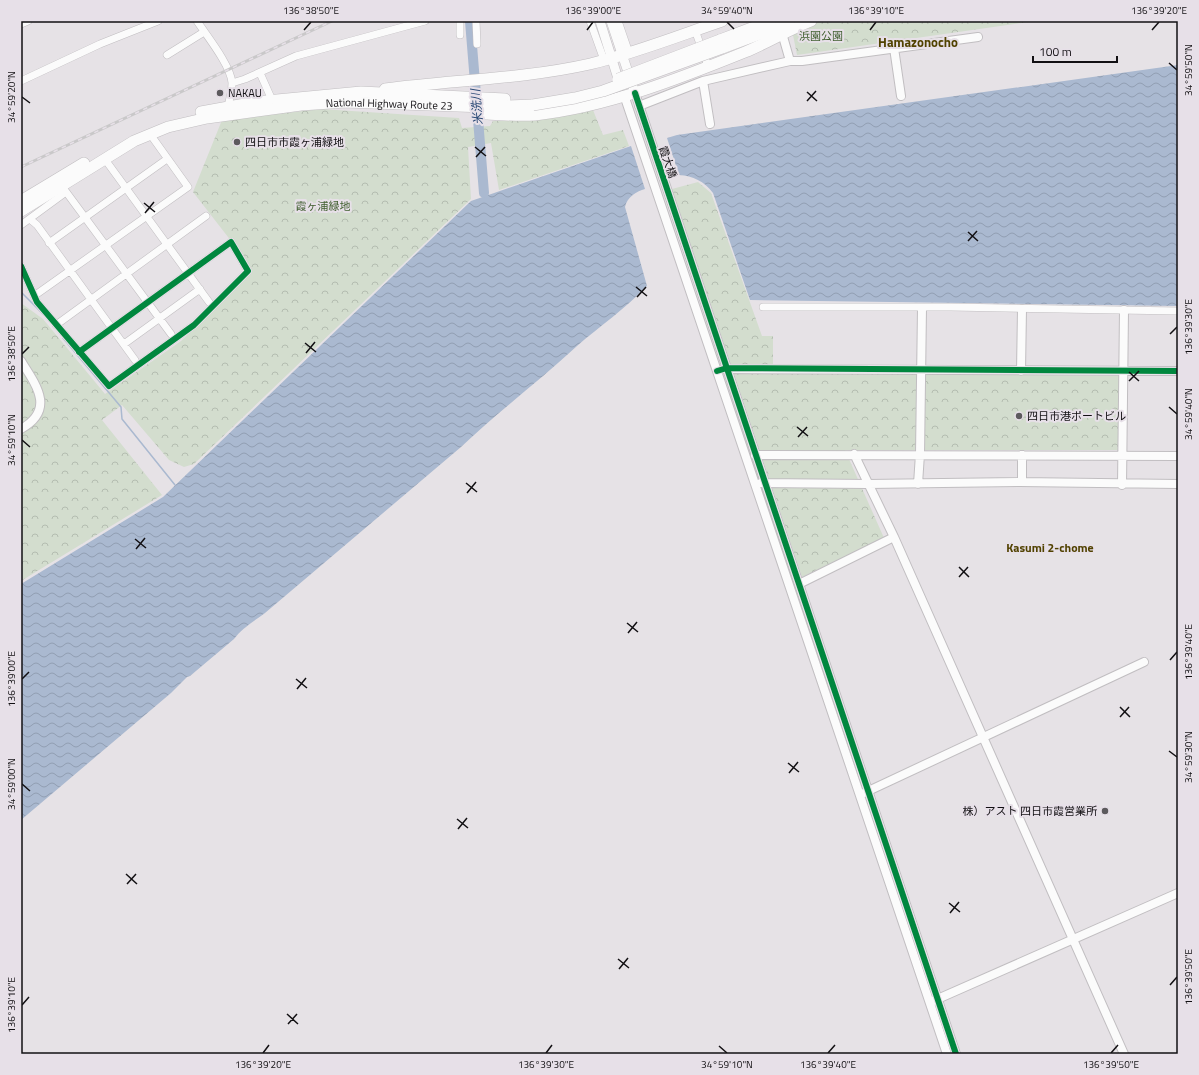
<svg xmlns="http://www.w3.org/2000/svg" width="1199" height="1075" viewBox="0 0 1199 1075" font-family="'Titillium Web','Noto Sans JP',sans-serif">
	<defs>
		<pattern id="park-crowns" width="20" height="18" patternUnits="userSpaceOnUse"><rect width="20" height="18" fill="#d3ddce"/><path d="M2 6a3 3 0 1 1 6 0M12 15a3 3 0 1 1 6 0" fill="none" stroke="#b4bdb0"/></pattern>
		<pattern id="water-waves" width="16" height="10" patternUnits="userSpaceOnUse"><rect width="16" height="10" fill="#aab9d0"/><path d="M0 5q4-4 8 0t8 0" fill="none" stroke="#919eb2"/></pattern>
	</defs>
	<rect width="100%" height="100%" fill="#e6e2e6"/>
	<path fill="url(#park-crowns)" d="M 816,21 L 1035,21 L 797,55 L 793,35 L 801,27 Z
		M 321,109 L 459,118 L 462,128 L 490,126 L 493,121 L 525,121 L 593,110 L 603,135 L 623,130 L 629,146 L 499,190 L 491,143 L 468,147 L 471,199 L 194,464 L 184,467 L 169,460 L 122,405 L 102,420 L 162,495 L 21,581 L 21,303 L 43,319 L 105,394 L 181,341 L 218,306 L 247,275 L 235,246 L 193,192 L 222,120 Z
		M 698,182 L 711,193 L 762,336 L 773,336 L 773,371 L 1119,376 L 1119,450 L 845,450 L 884,538 L 802,577 L 672,189 Z"/>
	<path fill="url(#water-waves)" d="M 1178,65 L 1178,306 L 750,300 L 713,193 C 704,181 693,176 679,175 L 667,138 L 677,135 Z
		M 631,146 L 645,189 C 637,191 627,197 625,207 L 647,286 C 625,309 600,326 577,346 C 539,381 498,412 461,447 L 265,613 C 254,621 241,629 234,639 L 190,676 L 187,677 L 171,693 L 21,820 L 21,584 L 163,497 L 471,201 Z"/>
	<g fill="none" stroke-linecap="round" stroke-linejoin="round">
		<path stroke="#aab9d0" stroke-width="1.5" d="M 21,292 L 44,315
			M 63,338 L 121,407 L 122,419 L 175,485"/>
		<path stroke="#aab9d0" stroke-width="10" d="M 470,21 L 484,193"/>
		<defs>
			<path id="minor" d="M 197,21 C 207,36 231,66 232,83 C 232,92 229,102 227,110
				M 476,21 L 477,44
				M 590,21 L 604,60
				M 618,21 L 629,53
				M 21,24 L 28,21
				M 695,30 L 708,66
				M 460,35 L 460,21
				M 167,55 L 204,32
				M 260,73 L 272,100
				M 21,81 L 100,44 L 158,21
				M 232,83 L 245,79 L 296,56 L 425,21
				M 104,158 L 209,302
				M 61,185 L 171,334
				M 31,220 L 37,225 L 135,360
				M 21,225 L 66,192
				M 49,243 L 167,159
				M 21,266 L 37,302 L 109,386 L 194,325 L 248,271 L 231,242 L 79,352
				M 34,296 L 188,187 L 150,134
				M 763,307 L 951,307 L 1178,311
				M 56,325 L 206,216
				M 124,344 L 200,289"/>
			<path id="tertiary" d="M 782,33 L 790,61
				M 894,48 L 901,96
				M 703,81 L 710,124
				M 635,93 L 956,1054
				M 624,95 L 947,1054
				M 639,106 L 703,81 L 790,61 L 802,61 L 978,37
				M 21,361 C 37,386 55,410 21,429
				M 724,369 L 1178,371
				M 1021,371 L 1022,309
				M 854,454 L 894,537 L 1124,1054
				M 755,455 L 1178,456
				M 1022,482 L 1022,455
				M 761,483 L 868,484 L 1020,482 L 1178,484
				M 918,484 L 920,454 L 922,308
				M 1122,485 L 1124,310
				M 799,584 L 894,537
				M 864,793 L 1144,662
				M 933,1001 L 1178,893"/>
			<path id="secondary" d="M 600,21 L 620,85
				M 611,21 L 635,93"/>
			<g id="trunk">
				<path d="M 720,40 L 770,21"/>
				<path d="M 722,48 L 789,23"/>
				<path d="M 385,89 C 453,80 523,79 590,64 C 635,53 678,36 722,21"/>
				<path d="M 201,112 L 256,102 L 361,92 L 505,99"/>
				<path d="M 486,114 C 503,115 519,116 535,115 C 607,107 678,79 745,52 C 767,43 788,30 811,21"/>
				<path d="M 21,201 L 84,163"/>
				<path id="s1" d="M 21,211 L 134,141 L 168,127 L 207,118 L 301,105 L 345,102 L 486,107 L 533,105"/>
			</g>
		</defs>
		<use href="#minor" stroke="#c1bec1" stroke-width="8"/>
		<use href="#tertiary" stroke="#c1bec1" stroke-width="10"/>
		<use href="#secondary" stroke="#c1bec1" stroke-width="10"/>
		<use href="#trunk" stroke="#c1bec1" stroke-width="12"/>
		<use href="#minor" stroke="#fbfbfb" stroke-width="7"/>
		<use href="#tertiary" stroke="#fbfbfb" stroke-width="8"/>
		<use href="#secondary" stroke="#fbfbfb" stroke-width="9"/>
		<use href="#trunk" stroke="#fbfbfb" stroke-width="11"/>
		<defs>
			<path id="rail" d="M 21,167 L 332,21"/>
		</defs>
		<use href="#rail" stroke="#c9c8c9" stroke-width="3"/>
		<use href="#rail" stroke="#e7e0e8" stroke-width="1.5" stroke-dasharray="4.5" stroke-linecap="butt"/>
		<defs>
			<path id="trunk-bridge" d="M 618,79 L 720,40
				M 533,105 L 575,98 L 603,91 L 722,48"/>
		</defs>
		<use href="#trunk-bridge" stroke="#c1bec1" stroke-width="12" stroke-linecap="butt"/>
		<use href="#trunk-bridge" stroke="#fbfbfb" stroke-width="11"/>
		<defs>
			<path id="cycleway" d="M 635,93 L 956,1054
				M 21,266 L 37,302 L 109,386 L 194,325 L 248,271 L 231,242 L 79,352
				M 717,371 L 727,368 L 1178,371"/>
		</defs>
		<use href="#cycleway" stroke="#e7e0e8" stroke-width="8"/>
		<use href="#cycleway" stroke="#00873e" stroke-width="6"/>
	</g>
	<path fill="none" stroke="#121013" stroke-width="1.5" d="M 727,22 L 734,29M 304,30 L 311,22M 587,30 L 593,22M 870,30 L 876,22M 1152,30 L 1159,22M 1169,63 L 1177,70M 807,92 L 817,101M 22,97 L 30,103M 807,101 L 816,91M 475,147 L 486,156M 476,157 L 485,147M 144,203 L 155,212M 145,213 L 154,202M 968,232 L 978,241M 968,241 L 977,231M 636,287 L 647,296M 637,297 L 646,287M 1170,334 L 1177,327M 305,343 L 316,352M 306,353 L 315,342M 22,354 L 29,347M 1129,372 L 1139,381M 1129,381 L 1139,371M 1169,407 L 1177,414M 797,427 L 808,436M 798,437 L 807,427M 22,440 L 30,447M 466,483 L 477,492M 467,493 L 476,482M 135,539 L 146,548M 136,549 L 145,538M 959,567 L 969,577M 959,577 L 968,567M 627,623 L 638,632M 628,633 L 637,622M 1170,660 L 1177,652M 22,679 L 29,672M 296,679 L 307,688M 297,689 L 306,678M 1120,707 L 1130,717M 1120,717 L 1129,707M 1169,751 L 1177,757M 788,763 L 799,772M 789,773 L 798,762M 22,784 L 30,791M 457,819 L 468,828M 458,829 L 467,818M 126,874 L 137,884M 127,884 L 136,874M 949,903 L 960,912M 950,913 L 959,902M 618,959 L 629,968M 619,969 L 628,958M 1170,985 L 1177,977M 22,1005 L 29,997M 287,1014 L 298,1024M 288,1024 L 297,1014M 719,1046 L 727,1053M 263,1053 L 269,1045M 546,1053 L 552,1045M 828,1053 L 835,1045M 1111,1053 L 1118,1045"/>
	<g fill="#5c5a5d" stroke="#e7e0e8" stroke-width="1.5">
		<circle cx="220" cy="93" r="4"/>
		<circle cx="237" cy="142" r="4"/>
		<circle cx="1019" cy="416" r="4"/>
		<circle cx="1105" cy="811" r="4"/>
	</g>
	<g text-anchor="middle" stroke-width="4" stroke-linejoin="round" paint-order="stroke">
		<g font-size="11" fill="#3f5e2e" stroke="#e7e0e8">
			<text x="821" y="40">浜園公園</text>
			<text x="323" y="210">霞ヶ浦緑地</text>
		</g>
		<g font-size="11" fill="#121013" stroke="#e7e0e8" text-anchor="start">
			<text x="228" y="97">NAKAU</text>
			<text x="245" y="146">四日市市霞ヶ浦緑地</text>
			<text x="1027" y="420">四日市港ポートビル</text>
			<text x="1097" y="815" text-anchor="end">株）アスト 四日市霞営業所</text>
		</g>
		<g font-size="11" fill="#121013" stroke="#e7e0e8">
			<text dy="4" stroke="none"><textPath href="#s1" startOffset="393">National Highway Route 23</textPath></text>
			<text transform="translate(668 162) rotate(71)" y="4">霞大橋</text>
		</g>
		<g font-size="12" font-style="italic" fill="#2c4a76" stroke="#e7e0e8">
			<text transform="translate(477 107) rotate(-95)" y="4">米洗川</text>
		</g>
		<g font-size="12" font-weight="bold" fill="#514200" stroke="#e7e0e8">
			<text x="1050" y="552">Kasumi 2-chome</text>
		</g>
		<g font-size="13" font-weight="bold" fill="#514200" stroke="#e7e0e8">
			<text x="918" y="47">Hamazonocho</text>
		</g>
	</g>
	<rect width="1199" height="1075" fill="none" stroke="#e7e0e8" stroke-width="44"/>
	<path d="M1033 56v6h84v-6" fill="none" stroke="#121013" stroke-width="2"/>
	<text x="1039" y="56" font-size="12" fill="#121013" stroke="#e7e0e8" stroke-width="3" paint-order="stroke">100 m</text>
	<rect x="22" y="22" width="1155" height="1031" fill="none" stroke="#121013" stroke-width="1.5"/>
	<g font-size="10" text-anchor="middle" fill="#121013">
		<text x="311" y="14">136°38'50"E</text>
		<text x="593" y="14">136°39'00"E</text>
		<text x="727" y="14">34°59'40"N</text>
		<text x="876" y="14">136°39'10"E</text>
		<text x="1159" y="14">136°39'20"E</text>
		<text transform="translate(1188 70) rotate(-90)" y="4">34°59'50"N</text>
		<text transform="translate(11 97) rotate(-90)" y="4">34°59'20"N</text>
		<text transform="translate(1188 327) rotate(-90)" y="4">136°39'30"E</text>
		<text transform="translate(11 354) rotate(-90)" y="4">136°38'50"E</text>
		<text transform="translate(1188 414) rotate(-90)" y="4">34°59'40"N</text>
		<text transform="translate(11 440) rotate(-90)" y="4">34°59'10"N</text>
		<text transform="translate(1188 652) rotate(-90)" y="4">136°39'40"E</text>
		<text transform="translate(11 679) rotate(-90)" y="4">136°39'00"E</text>
		<text transform="translate(1188 757) rotate(-90)" y="4">34°59'30"N</text>
		<text transform="translate(11 784) rotate(-90)" y="4">34°59'00"N</text>
		<text transform="translate(1188 977) rotate(-90)" y="4">136°39'50"E</text>
		<text transform="translate(11 1005) rotate(-90)" y="4">136°39'10"E</text>
		<text x="263" y="1068">136°39'20"E</text>
		<text x="546" y="1068">136°39'30"E</text>
		<text x="727" y="1068">34°59'10"N</text>
		<text x="828" y="1068">136°39'40"E</text>
		<text x="1111" y="1068">136°39'50"E</text>
	</g>
</svg>
